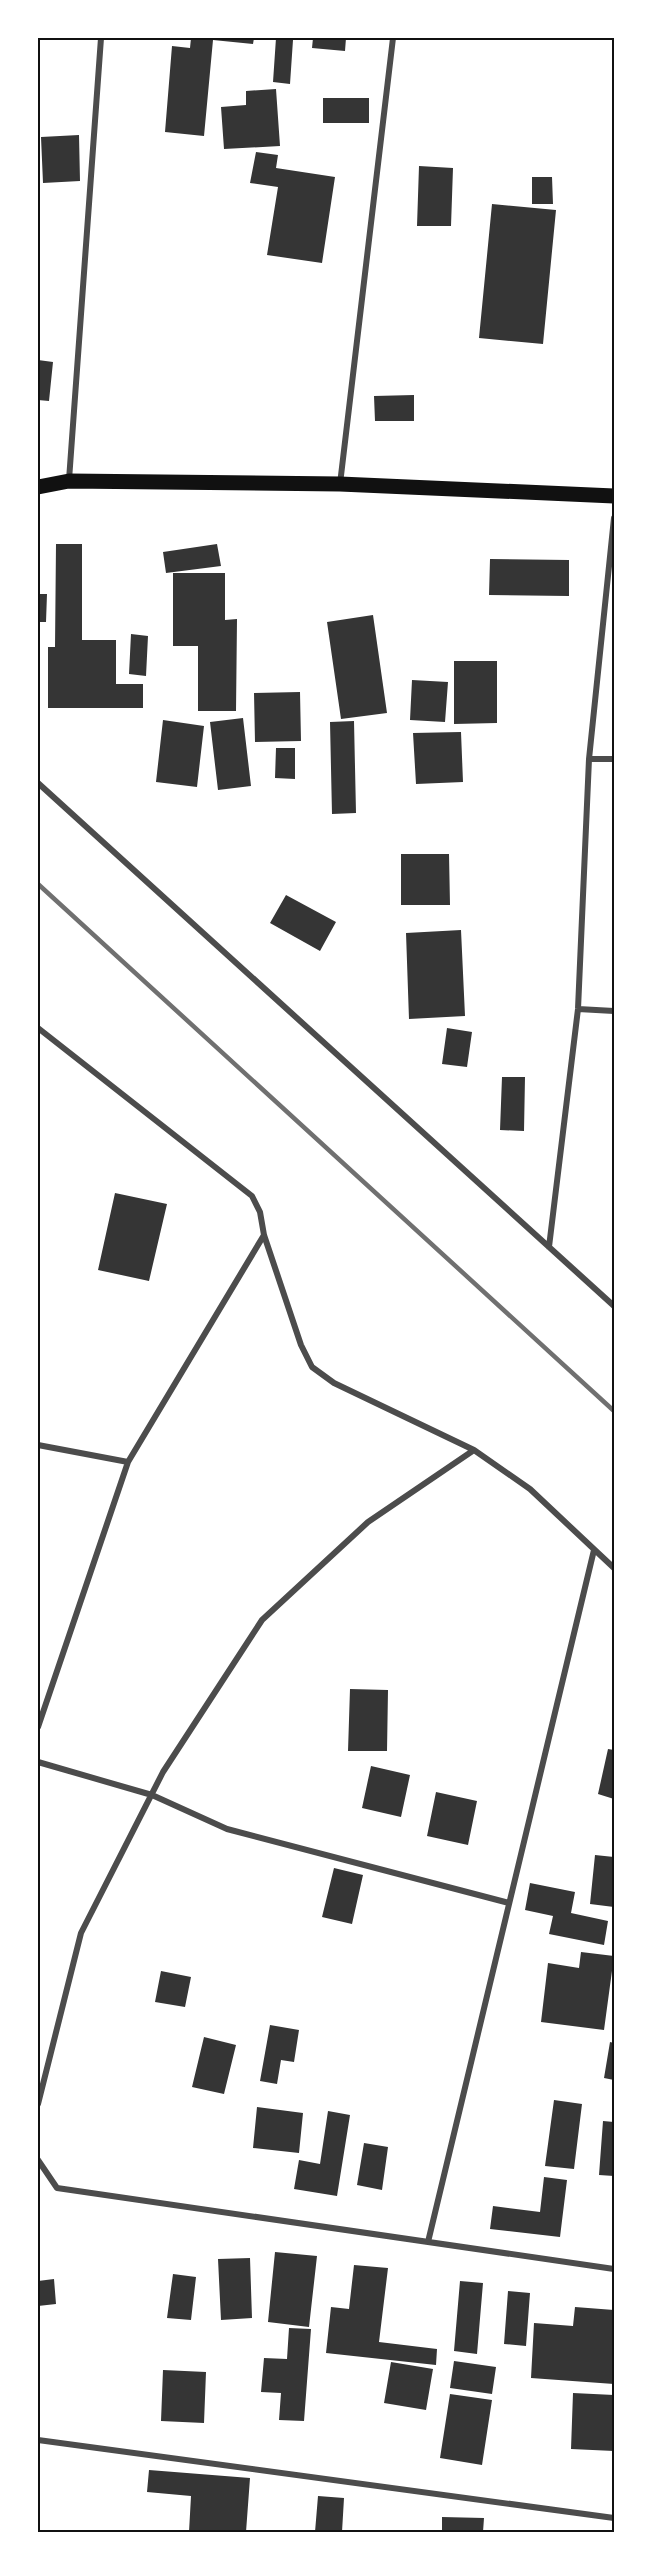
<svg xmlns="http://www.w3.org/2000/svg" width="652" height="2570" viewBox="0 0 652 2570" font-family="Ubuntu,sans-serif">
	<rect width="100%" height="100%" fill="#fff"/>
	<path fill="#353535" d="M 191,38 L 254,38 L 253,44 L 213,40 L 204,136 L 165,132 L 172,46 L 190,48 Z
		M 276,38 L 293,40 L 290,84 L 273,82 Z
		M 313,38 L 346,38 L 345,51 L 312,48 Z
		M 276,89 L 280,146 L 224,149 L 221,107 L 246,105 L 246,91 Z
		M 323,98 L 369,98 L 369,123 L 323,123 Z
		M 79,135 L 80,181 L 43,183 L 41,137 Z
		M 256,152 L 278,155 L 276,168 L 335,177 L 322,263 L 267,255 L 278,187 L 250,183 Z
		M 419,166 L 453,168 L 451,226 L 417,226 Z
		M 532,177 L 552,177 L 553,204 L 532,204 Z
		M 492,204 L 556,210 L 543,344 L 479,338 Z
		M 38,360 L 53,362 L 49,401 L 38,400 Z
		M 414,395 L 414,421 L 375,421 L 374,396 Z
		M 56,544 L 82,544 L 82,640 L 116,640 L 116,684 L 143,684 L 143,708 L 48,708 L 48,647 L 55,647 Z
		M 217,544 L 221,566 L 166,573 L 163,552 Z
		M 490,559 L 569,560 L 569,596 L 489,595 Z
		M 173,573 L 225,573 L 225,620 L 237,619 L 236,711 L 198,711 L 198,646 L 173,646 Z
		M 38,594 L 47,594 L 46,622 L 38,622 Z
		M 373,615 L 387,713 L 341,719 L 327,622 Z
		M 131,634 L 148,636 L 146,676 L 129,674 Z
		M 454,661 L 497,661 L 497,723 L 454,724 Z
		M 412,680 L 448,682 L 445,722 L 410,720 Z
		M 300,692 L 301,741 L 255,742 L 254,693 Z
		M 243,718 L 251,786 L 218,790 L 210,722 Z
		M 163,720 L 204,726 L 197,787 L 156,782 Z
		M 354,721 L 356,813 L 332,814 L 330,722 Z
		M 461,732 L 463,782 L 416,784 L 413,733 Z
		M 276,748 L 295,748 L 295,779 L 275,778 Z
		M 401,854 L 449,854 L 450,905 L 401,905 Z
		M 286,895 L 336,922 L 320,951 L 270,923 Z
		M 461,930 L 465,1016 L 409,1019 L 406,933 Z
		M 447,1028 L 472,1032 L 467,1067 L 442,1064 Z
		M 502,1077 L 525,1077 L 524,1131 L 500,1130 Z
		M 115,1193 L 167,1204 L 149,1281 L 98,1270 Z
		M 350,1689 L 388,1690 L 387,1751 L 348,1751 Z
		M 608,1749 L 614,1750 L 614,1799 L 598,1794 Z
		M 371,1766 L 410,1775 L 401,1817 L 362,1808 Z
		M 436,1792 L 477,1801 L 468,1845 L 427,1836 Z
		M 595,1855 L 614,1857 L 614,1907 L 590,1904 Z
		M 334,1868 L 363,1875 L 352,1924 L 322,1917 Z
		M 530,1883 L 575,1892 L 571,1913 L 608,1921 L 604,1945 L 549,1934 L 553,1916 L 525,1910 Z
		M 581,1952 L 614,1956 L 604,2030 L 541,2022 L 548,1963 L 579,1968 Z
		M 161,1971 L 191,1977 L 185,2007 L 155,2002 Z
		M 270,2025 L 299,2030 L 294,2062 L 281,2060 L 277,2084 L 260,2081 Z
		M 204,2037 L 236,2045 L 224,2094 L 192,2087 Z
		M 610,2042 L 614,2043 L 614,2080 L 604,2078 Z
		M 554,2100 L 582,2104 L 574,2169 L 545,2166 Z
		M 257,2107 L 303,2113 L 299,2153 L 253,2148 Z
		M 328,2111 L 350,2115 L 337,2196 L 294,2189 L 299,2160 L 320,2164 Z
		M 603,2121 L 614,2122 L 614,2176 L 599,2175 Z
		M 364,2143 L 388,2147 L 382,2190 L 357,2185 Z
		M 544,2177 L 567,2180 L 560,2237 L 490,2229 L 493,2206 L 540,2212 Z
		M 275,2252 L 317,2256 L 309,2327 L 268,2322 Z
		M 250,2258 L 252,2318 L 221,2320 L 218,2259 Z
		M 354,2265 L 388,2268 L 379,2342 L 437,2349 L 436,2365 L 326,2353 L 331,2307 L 349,2309 Z
		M 173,2274 L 196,2277 L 191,2320 L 167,2318 Z
		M 54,2279 L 56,2304 L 38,2306 L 38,2281 Z
		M 460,2281 L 483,2283 L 477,2354 L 454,2351 Z
		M 508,2291 L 530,2293 L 526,2346 L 504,2344 Z
		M 575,2307 L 614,2310 L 614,2384 L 531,2378 L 534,2323 L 573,2326 Z
		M 289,2328 L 311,2329 L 304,2421 L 279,2420 L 281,2393 L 261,2392 L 264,2358 L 287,2359 Z
		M 454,2361 L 496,2367 L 492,2394 L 450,2388 Z
		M 391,2362 L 433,2369 L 426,2410 L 384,2403 Z
		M 163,2370 L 206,2372 L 204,2423 L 161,2421 Z
		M 573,2393 L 614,2395 L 614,2451 L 571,2449 Z
		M 450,2394 L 492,2400 L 482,2465 L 440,2458 Z
		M 149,2470 L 250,2478 L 246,2532 L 189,2532 L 191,2496 L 147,2492 Z
		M 318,2496 L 344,2498 L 342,2532 L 315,2532 Z
		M 442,2517 L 484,2518 L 483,2532 L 442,2532 Z"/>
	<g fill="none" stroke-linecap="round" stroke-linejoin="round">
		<path stroke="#4c4c4c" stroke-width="6" d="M 69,480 L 101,38
			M 340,484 L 393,38
			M 589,759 L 614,759
			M 38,783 L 614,1306
			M 578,1009 L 614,1011
			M 38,1028 L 252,1196 L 260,1212 L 264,1235 L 301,1345 L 312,1367 L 334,1383 L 474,1450
			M 549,1247 L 578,1009 L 589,759 L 614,518
			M 38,1445 L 128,1462
			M 38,1727 L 128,1462 L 264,1235
			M 38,1762 L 152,1795 L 227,1829 L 509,1903
			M 38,2104 L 81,1933 L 163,1772 L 262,1620 L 368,1522 L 474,1450 L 530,1489 L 614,1568
			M 38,2160 L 57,2188 L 614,2269
			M 428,2242 L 594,1550
			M 38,2440 L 614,2518"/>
		<path stroke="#111" stroke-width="15" d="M 38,487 L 69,481 L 340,484 L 614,496"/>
		<path stroke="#707070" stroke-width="4.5" d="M 38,884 L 614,1411"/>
	</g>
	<rect width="652" height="2570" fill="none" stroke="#ffffff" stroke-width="78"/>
	<rect x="39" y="39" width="574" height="2492" fill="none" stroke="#111" stroke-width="2"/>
</svg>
